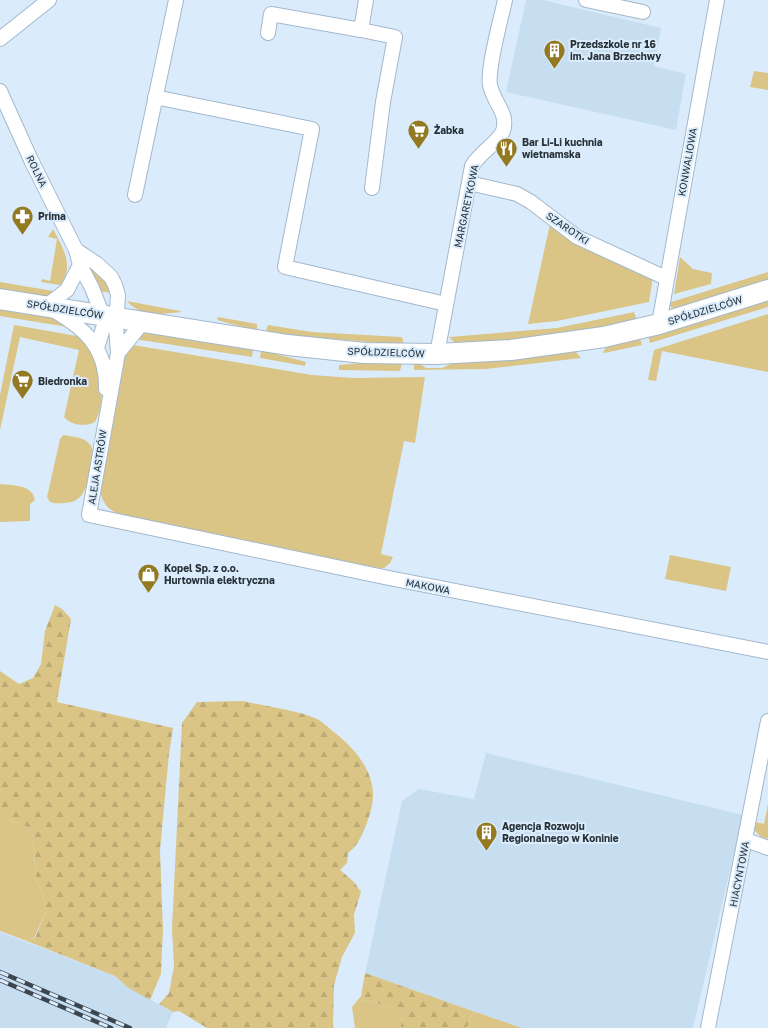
<svg xmlns="http://www.w3.org/2000/svg" width="768" height="1028" viewBox="0 0 768 1028" font-family="'Golos Text',sans-serif">
	<defs>
		<pattern id="forest-firs" width="22" height="20" patternUnits="userSpaceOnUse"><rect width="22" height="20" fill="#dac586"/><path d="M5 1l3.5 6h-7zM16 11l3.5 6h-7z" fill="#bbaa74"/></pattern>
	</defs>
	<rect width="100%" height="100%" fill="#daecfc"/>
	<path fill="#c7def1" d="M 526,0 L 543,0 L 661,28 L 654,66 L 686,74 L 676,130 L 506,92 Z
		M 486,753 L 743,815 L 693,1028 L 522,1028 L 365,973 L 402,801 L 419,789 L 474,799 Z
		M 0,932 L 115,976 L 127,987 L 173,1012 L 166,1028 L 0,1028 Z"/>
	<path fill="#dac586" d="M 754,71 L 768,73 L 768,90 L 750,87 Z
		M 550,224 L 653,277 L 649,302 L 557,321 L 528,324 Z
		M 53,229 C 63,248 75,266 60,285 L 41,282 L 42,279 L 50,281 L 57,239 L 48,237 Z
		M 680,257 L 693,269 L 712,273 L 711,284 L 674,294 Z
		M 84,260 L 105,278 L 111,293 L 99,291 Z
		M 768,272 L 768,280 L 679,308 L 672,308 L 668,303 Z
		M 0,282 L 59,292 L 46,297 L 0,290 Z
		M 768,299 L 768,307 L 650,343 L 648,336 Z
		M 127,301 L 180,311 L 181,312 C 161,314 141,318 127,301 Z
		M 0,309 L 53,318 L 74,328 L 0,316 Z
		M 634,312 L 637,320 L 559,337 L 456,344 L 449,337 L 557,328 Z
		M 768,314 L 768,372 L 662,351 L 656,381 L 648,380 L 654,350 Z
		M 218,317 L 257,324 L 257,331 L 217,320 Z
		M 14,325 L 77,336 L 84,343 L 87,344 C 100,365 108,398 95,422 C 86,427 72,426 64,417 L 79,350 L 20,337 L 0,430 L 0,395 Z
		M 268,325 L 312,332 L 401,337 L 403,339 L 403,345 L 265,333 Z
		M 147,333 L 253,349 L 252,357 L 134,339 L 141,334 Z
		M 640,338 L 642,345 L 604,353 L 603,352 L 608,345 Z
		M 133,345 L 312,375 L 353,378 L 425,377 L 415,443 L 404,441 L 381,554 L 393,557 L 390,563 L 384,568 L 378,568 L 118,514 C 106,508 102,502 100,489 L 125,350 L 130,351 Z
		M 261,350 L 306,362 L 305,366 L 260,358 Z
		M 575,351 L 581,358 L 486,369 L 414,370 L 414,363 L 419,363 L 426,368 L 442,368 L 455,362 L 486,362 Z
		M 371,362 L 402,363 L 400,371 L 339,370 L 339,365 Z
		M 63,435 C 74,437 90,437 93,451 C 90,470 90,503 65,503 C 59,503 55,504 50,502 L 47,497 L 60,439 Z
		M 0,484 C 14,486 32,484 35,500 L 30,504 L 30,521 L 0,522 Z
		M 670,555 L 731,567 L 726,591 L 665,579 Z
		M 768,804 L 768,839 L 761,837 L 754,830 L 756,822 L 764,824 Z
		M 0,818 L 6,818 L 30,828 L 33,838 L 36,880 L 43,894 L 46,911 L 34,938 L 24,940 L 0,931 Z
		M 361,996 L 364,1001 L 370,1000 L 404,1014 L 400,1028 L 355,1028 L 352,1007 Z
		M 473,1011 L 522,1028 L 467,1028 Z"/>
	<path fill="url(#forest-firs)" d="M 55,605 L 62,609 L 71,619 L 57,702 L 173,728 L 169,754 L 160,850 L 163,930 L 161,974 L 150,1000 L 127,987 L 115,976 L 24,940 L 35,938 L 46,911 L 43,894 L 36,880 L 33,838 L 30,828 L 6,818 L 0,818 L 0,671 L 19,684 L 33,678 L 41,664 L 45,631 Z
		M 243,701 C 267,707 294,709 317,719 C 323,722 329,728 334,732 C 358,751 380,778 371,810 C 367,824 360,845 348,853 L 347,863 L 340,870 L 354,882 L 361,892 L 354,915 L 355,933 L 342,957 L 334,985 L 333,1028 L 207,1028 L 179,1011 L 173,1012 L 159,1004 L 169,993 L 174,966 L 172,928 L 182,723 L 197,702 Z
		M 365,973 L 473,1011 L 467,1028 L 400,1028 L 404,1014 L 370,1000 L 364,1001 L 361,996 Z"/>
	<g fill="none" stroke-linecap="round" stroke-linejoin="round">
		<defs>
			<path id="street" d="M 366,0 L 361,30 L 395,37 L 383,102 L 372,188
				M 586,0 L 643,12
				M 268,33 L 271,14 L 361,30
				M 0,39 L 49,0
				M 0,91 L 31,160 L 76,250 L 80,265 L 92,288 L 103,316 L 104,325 L 97,348
				M 155,97 L 312,129 L 285,267 L 446,304
				M 469,183 L 517,194 L 531,202 L 577,237 L 666,278
				M 135,195 L 176,0
				M 76,250 L 97,264 L 111,277 L 115,285 L 118,295 L 116,327 L 118,353 L 89,515 L 384,577 L 768,652
				M 80,265 L 67,290 L 46,306 C 82,326 107,345 106,389
				M 659,324 L 717,0
				M 118,353 L 143,322
				M 437,354 L 472,166 C 480,152 499,142 503,131 C 509,113 493,102 490,85 C 487,69 501,19 505,0
				M 746,840 L 768,848
				M 708,1028 L 768,721"/>
			<path id="secondary" d="M 0,299 L 288,345 L 364,353 L 437,354 L 511,350 L 604,337 L 659,324 L 768,290"/>
		</defs>
		<use href="#street" stroke="#a3b8cb" stroke-width="16"/>
		<use href="#secondary" stroke="#a3b8cb" stroke-width="22"/>
		<use href="#street" stroke="#fff" stroke-width="14"/>
		<use href="#secondary" stroke="#fff" stroke-width="20"/>
		<defs>
			<path id="rail" d="M 0,972 L 130,1028
				M 0,980 L 111,1028"/>
		</defs>
		<use href="#rail" stroke="#3c464e" stroke-width="4.5"/>
		<use href="#rail" stroke="#daecfc" stroke-width="3" stroke-dasharray="9" stroke-linecap="butt"/>
	</g>
	<defs>
		<symbol id="building-pin" viewBox="-11 -11 22 30"><path d="M0 17L-7.5 6A9.5 9.5 0 1 1 7.5 6Z" fill="#937920" stroke="#daecfc"/><path d="M-4-6H4V6H1V3H-1V6H-4ZM-2.5-4.3h1.7v1.8h-1.7ZM.8-4.3h1.7v1.8H.8ZM-2.5-1h1.7V.8h-1.7ZM.8-1h1.7V.8H.8Z" fill="#fff"/></symbol>
		<symbol id="supermarket-pin" viewBox="-11 -11 22 30"><path d="M0 17L-7.5 6A9.5 9.5 0 1 1 7.5 6Z" fill="#937920" stroke="#daecfc"/><path d="M-6-5.5h2.5l.6 2H6L4.5 2H-2.5L-4.4-4H-6ZM-1.5 3.2a1.3 1.3 0 1 0 .1 0ZM3 3.2a1.3 1.3 0 1 0 .1 0Z" fill="#fff"/></symbol>
		<symbol id="restaurant-pin" viewBox="-11 -11 22 30"><path d="M0 17L-7.5 6A9.5 9.5 0 1 1 7.5 6Z" fill="#937920" stroke="#daecfc"/><path d="M-5-6h1v4h1v-4h1v4h1v-4h1v5L-1.5 .5V6h-2V.5L-5-1ZM5-6V6H3V1.5H1.5Q1.5-4 5-6Z" fill="#fff"/></symbol>
		<symbol id="pharmacy-pin" viewBox="-11 -11 22 30"><path d="M0 17L-7.5 6A9.5 9.5 0 1 1 7.5 6Z" fill="#937920" stroke="#daecfc"/><path d="M-2-6h4v4h4v4h-4v4h-4v-4h-4v-4h4Z" fill="#fff"/></symbol>
		<symbol id="shop-pin" viewBox="-11 -11 22 30"><path d="M0 17L-7.5 6A9.5 9.5 0 1 1 7.5 6Z" fill="#937920" stroke="#daecfc"/><path d="M-5-2.5h2.3a2.7 3.5 0 0 1 5.4 0H5L5.5 6h-11ZM-1.5-2.5h3a1.5 2.3 0 0 0-3 0Z" fill="#fff"/></symbol>
	</defs>
	<g fill-rule="evenodd">
		<use href="#building-pin" x="542" y="38" width="25" height="34"/>
		<use href="#supermarket-pin" x="406" y="118" width="25" height="34"/>
		<use href="#restaurant-pin" x="494" y="136" width="25" height="34"/>
		<use href="#pharmacy-pin" x="10" y="204" width="25" height="34"/>
		<use href="#supermarket-pin" x="10" y="368" width="25" height="34"/>
		<use href="#shop-pin" x="136" y="562" width="25" height="34"/>
		<use href="#building-pin" x="474" y="820" width="25" height="34"/>
	</g>
	<g text-anchor="middle" stroke-width="4" stroke-linejoin="round" paint-order="stroke">
		<g font-size="10" font-weight="bold" fill="#283138" stroke="#daecfc" text-anchor="start">
			<text x="570" y="48">Przedszkole nr 16<tspan x="570" dy="12">im. Jana Brzechwy</tspan></text>
			<text x="434" y="134">Żabka</text>
			<text x="522" y="146">Bar Li-Li kuchnia<tspan x="522" dy="12">wietnamska</tspan></text>
			<text x="38" y="220">Prima</text>
			<text x="38" y="385">Biedronka</text>
			<text x="164" y="572">Kopel Sp. z o.o.<tspan x="164" dy="12">Hurtownia elektryczna</tspan></text>
			<text x="502" y="830">Agencja Rozwoju<tspan x="502" dy="12">Regionalnego w Koninie</tspan></text>
		</g>
		<g font-size="10" fill="#283138" stroke="#daecfc">
			<text transform="translate(687 162) rotate(-80)" y="4">KONWALIOWA</text>
			<text transform="translate(37 171) rotate(64)" y="4">ROLNA</text>
			<text transform="translate(466 206) rotate(-78)" y="4">MARGARETKOWA</text>
			<text transform="translate(568 228) rotate(34)" y="4">SZAROTKI</text>
			<text transform="translate(65 309) rotate(9)" y="4">SPÓŁDZIELCÓW</text>
			<text transform="translate(705 310) rotate(-17)" y="4">SPÓŁDZIELCÓW</text>
			<text transform="translate(386 352) rotate(2)" y="4">SPÓŁDZIELCÓW</text>
			<text transform="translate(97 467) rotate(-81)" y="4">ALEJA ASTRÓW</text>
			<text transform="translate(428 586) rotate(11)" y="4">MAKOWA</text>
			<text transform="translate(739 874) rotate(-79)" y="4">HIACYNTOWA</text>
		</g>
	</g>
</svg>
